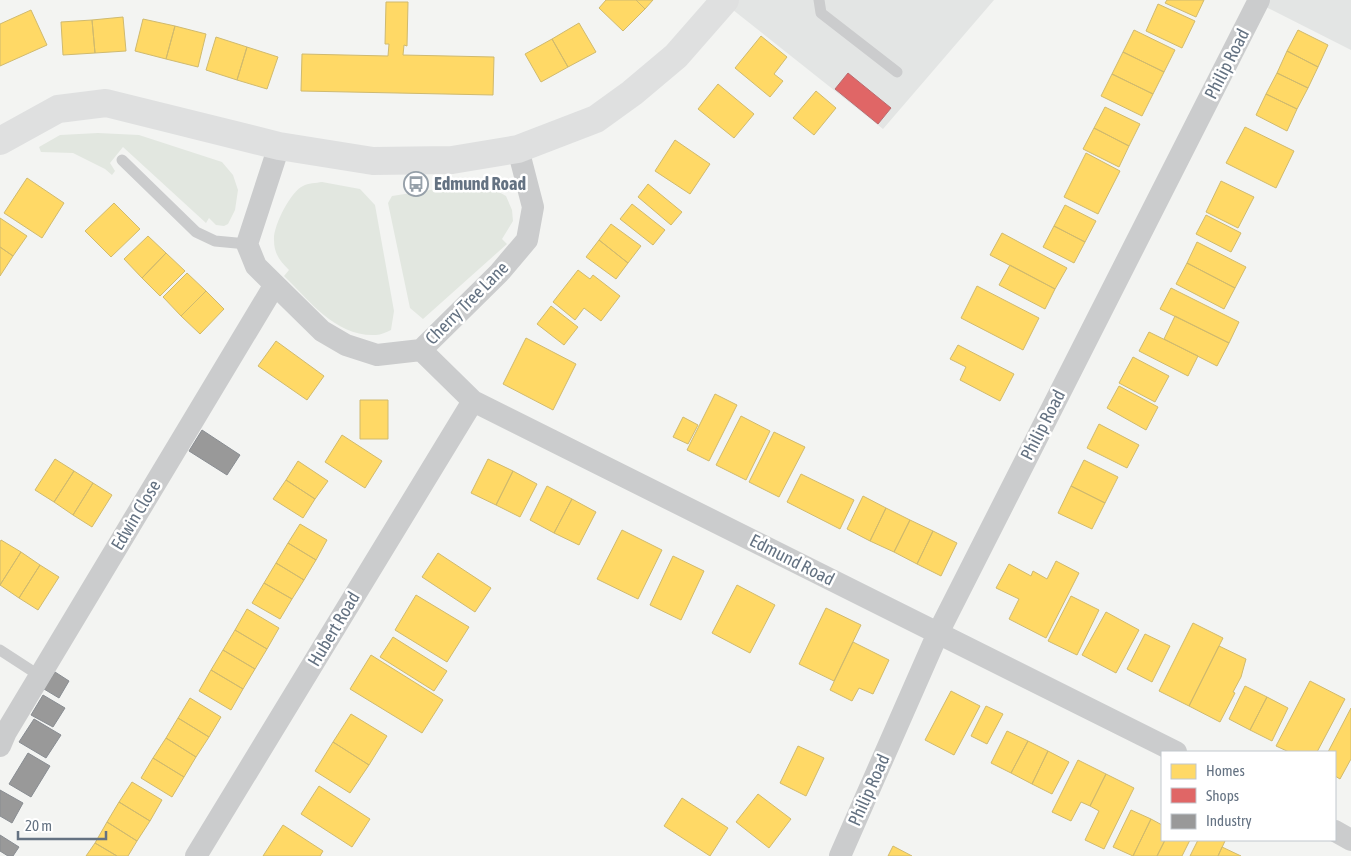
<svg xmlns="http://www.w3.org/2000/svg" width="1351" height="856" viewBox="0 0 1351 856" font-family="'Asap Condensed',sans-serif">
	<rect width="100%" height="100%" fill="#f3f4f2"/>
	<path fill="#e3e5e4" d="M 725,0 L 994,0 L 883,129 L 723,2 Z
		M 1251,0 L 1351,0 L 1351,50 L 1272,10 Z"/>
	<path fill="#e2e7e0" d="M 98,133 L 139,135 L 222,162 L 233,175 L 238,190 L 235,210 L 228,224 L 224,226 L 216,225 L 209,218 L 206,223 L 123,147 L 110,163 L 115,171 L 112,175 L 105,169 L 73,153 L 41,152 L 39,147 L 60,135 Z
		M 322,182 L 360,189 L 375,205 L 394,311 L 391,330 C 386,332 381,335 376,335 C 336,337 310,301 284,276 L 289,270 C 280,261 274,254 274,240 C 273,226 291,191 303,186 C 308,183 316,183 322,182 Z
		M 481,182 L 506,196 L 512,210 L 513,221 L 502,239 L 507,244 L 423,319 L 410,308 L 388,203 L 392,196 Z"/>
	<path fill="#ffd966" stroke="#d0ba6e" d="M 606,0 L 636,0 L 645,9 L 623,31 L 599,8 Z
		M 636,0 L 653,0 L 645,9 Z
		M 1167,0 L 1204,0 L 1196,17 L 1165,3 Z
		M 386,2 L 408,2 L 407,46 L 404,45 L 403,55 L 494,57 L 493,95 L 301,91 L 302,54 L 388,56 L 389,44 L 385,44 Z
		M 1158,4 L 1195,21 L 1182,48 L 1146,31 Z
		M 31,10 L 47,45 L 0,66 L 0,24 Z
		M 123,17 L 126,51 L 95,53 L 92,20 Z
		M 143,19 L 175,26 L 166,59 L 135,51 Z
		M 92,20 L 95,53 L 63,55 L 61,22 Z
		M 579,23 L 596,52 L 568,67 L 552,39 Z
		M 175,26 L 206,34 L 198,67 L 166,59 Z
		M 1134,30 L 1175,50 L 1164,72 L 1123,52 Z
		M 1298,30 L 1328,45 L 1318,67 L 1287,51 Z
		M 761,36 L 787,57 L 774,74 L 783,81 L 770,97 L 735,68 Z
		M 216,37 L 247,47 L 237,80 L 206,70 Z
		M 552,39 L 568,67 L 541,82 L 525,54 Z
		M 247,47 L 278,57 L 267,89 L 237,80 Z
		M 1287,51 L 1318,67 L 1308,88 L 1277,73 Z
		M 1123,52 L 1164,72 L 1153,94 L 1112,74 Z
		M 1277,73 L 1308,88 L 1297,109 L 1266,94 Z
		M 1112,74 L 1153,94 L 1142,116 L 1101,96 Z
		M 718,84 L 754,114 L 734,138 L 698,109 Z
		M 816,91 L 836,108 L 814,135 L 793,118 Z
		M 1266,94 L 1297,109 L 1287,131 L 1256,115 Z
		M 1105,107 L 1140,124 L 1129,146 L 1094,128 Z
		M 1245,127 L 1294,151 L 1276,188 L 1226,163 Z
		M 1094,128 L 1129,146 L 1119,167 L 1083,149 Z
		M 675,140 L 710,164 L 690,194 L 655,171 Z
		M 1086,153 L 1120,171 L 1098,214 L 1064,197 Z
		M 27,178 L 64,203 L 42,238 L 4,213 Z
		M 1221,181 L 1254,197 L 1238,228 L 1206,212 Z
		M 648,184 L 682,212 L 671,225 L 638,197 Z
		M 114,203 L 140,229 L 111,257 L 85,231 Z
		M 632,204 L 665,230 L 653,245 L 620,219 Z
		M 1065,205 L 1096,221 L 1085,242 L 1054,226 Z
		M 1206,215 L 1241,233 L 1231,252 L 1196,234 Z
		M 0,218 L 27,236 L 13,256 L 0,247 Z
		M 611,224 L 641,246 L 628,263 L 599,240 Z
		M 1054,226 L 1085,242 L 1074,263 L 1043,247 Z
		M 1002,233 L 1067,268 L 1055,289 L 990,255 Z
		M 148,236 L 166,253 L 142,278 L 124,259 Z
		M 599,240 L 628,263 L 616,279 L 586,257 Z
		M 1197,242 L 1246,267 L 1235,288 L 1187,263 Z
		M 0,247 L 13,256 L 0,276 Z
		M 166,253 L 185,271 L 160,296 L 142,278 Z
		M 1187,263 L 1235,288 L 1224,309 L 1176,284 Z
		M 1010,265 L 1055,289 L 1045,309 L 999,285 Z
		M 578,270 L 590,279 L 593,275 L 620,296 L 601,321 L 584,308 L 575,320 L 553,302 Z
		M 187,273 L 206,291 L 181,316 L 163,297 Z
		M 977,286 L 1039,318 L 1023,350 L 961,318 Z
		M 1171,288 L 1239,322 L 1229,343 L 1160,309 Z
		M 206,291 L 224,309 L 200,334 L 181,316 Z
		M 551,306 L 578,327 L 564,345 L 537,324 Z
		M 1175,316 L 1229,343 L 1217,366 L 1164,339 Z
		M 1149,332 L 1198,356 L 1188,376 L 1139,351 Z
		M 526,338 L 576,364 L 553,410 L 503,384 Z
		M 276,341 L 324,376 L 307,400 L 258,366 Z
		M 958,345 L 1014,374 L 1000,401 L 960,380 L 966,367 L 950,359 Z
		M 1133,357 L 1169,376 L 1155,402 L 1119,383 Z
		M 1119,386 L 1158,407 L 1146,430 L 1107,408 Z
		M 715,394 L 737,405 L 709,461 L 687,450 Z
		M 360,400 L 388,400 L 388,439 L 360,439 Z
		M 741,416 L 770,431 L 746,480 L 716,465 Z
		M 683,417 L 698,425 L 688,444 L 673,437 Z
		M 1099,424 L 1139,445 L 1127,468 L 1087,448 Z
		M 774,432 L 805,447 L 779,497 L 749,482 Z
		M 342,435 L 382,461 L 365,488 L 325,462 Z
		M 55,459 L 74,471 L 54,502 L 35,490 Z
		M 488,459 L 513,471 L 496,505 L 471,493 Z
		M 1084,460 L 1118,477 L 1105,503 L 1071,486 Z
		M 298,461 L 328,481 L 315,499 L 286,480 Z
		M 74,471 L 93,483 L 73,515 L 54,502 Z
		M 513,471 L 537,484 L 520,517 L 496,505 Z
		M 801,474 L 854,500 L 840,529 L 787,502 Z
		M 286,480 L 315,499 L 303,518 L 273,499 Z
		M 93,483 L 112,495 L 92,527 L 73,515 Z
		M 547,486 L 572,499 L 554,533 L 530,520 Z
		M 1071,486 L 1105,503 L 1092,529 L 1058,513 Z
		M 863,496 L 886,508 L 870,541 L 847,529 Z
		M 572,499 L 596,512 L 579,545 L 554,533 Z
		M 886,508 L 910,520 L 894,552 L 870,541 Z
		M 910,520 L 933,531 L 917,564 L 894,552 Z
		M 300,524 L 327,540 L 316,560 L 288,543 Z
		M 622,530 L 662,550 L 638,599 L 597,579 Z
		M 933,531 L 957,543 L 941,576 L 917,564 Z
		M 1,540 L 21,552 L 0,585 L 0,542 Z
		M 288,543 L 316,560 L 304,580 L 276,563 Z
		M 21,552 L 40,565 L 19,598 L 0,585 Z
		M 438,553 L 491,588 L 475,612 L 422,577 Z
		M 673,556 L 704,571 L 681,620 L 650,605 Z
		M 1056,561 L 1079,573 L 1046,638 L 1009,619 L 1019,599 L 996,588 L 1009,564 L 1031,576 L 1033,571 L 1047,579 Z
		M 276,563 L 304,580 L 292,599 L 264,583 Z
		M 40,565 L 59,577 L 38,610 L 19,598 Z
		M 264,583 L 292,599 L 280,619 L 252,603 Z
		M 737,585 L 775,605 L 750,653 L 712,633 Z
		M 416,595 L 469,627 L 447,662 L 395,630 Z
		M 1071,596 L 1099,610 L 1077,655 L 1048,641 Z
		M 826,608 L 861,625 L 834,681 L 799,664 Z
		M 247,609 L 279,628 L 267,649 L 235,630 Z
		M 1106,612 L 1139,630 L 1116,673 L 1082,655 Z
		M 1193,623 L 1223,638 L 1189,706 L 1159,691 Z
		M 235,630 L 267,649 L 255,669 L 223,650 Z
		M 1145,634 L 1170,646 L 1152,682 L 1127,669 Z
		M 393,637 L 447,671 L 434,691 L 380,657 Z
		M 853,642 L 889,660 L 873,694 L 859,688 L 852,701 L 830,690 Z
		M 1219,646 L 1246,659 L 1241,677 L 1233,692 L 1235,693 L 1220,722 L 1189,706 Z
		M 223,650 L 255,669 L 243,689 L 211,670 Z
		M 371,655 L 443,700 L 422,733 L 350,689 Z
		M 211,670 L 243,689 L 231,710 L 199,691 Z
		M 1310,681 L 1345,699 L 1317,752 L 1289,752 L 1276,746 Z
		M 1245,686 L 1267,697 L 1250,730 L 1229,719 Z
		M 951,691 L 980,706 L 954,755 L 925,740 Z
		M 1267,697 L 1288,708 L 1272,741 L 1250,730 Z
		M 190,698 L 221,717 L 209,737 L 178,718 Z
		M 986,706 L 1003,714 L 987,744 L 971,736 Z
		M 1351,708 L 1351,759 L 1340,779 L 1335,776 L 1335,752 L 1328,752 Z
		M 351,714 L 387,736 L 369,765 L 333,742 Z
		M 178,718 L 209,737 L 196,757 L 166,738 Z
		M 1007,731 L 1028,741 L 1011,773 L 991,763 Z
		M 166,738 L 196,757 L 184,777 L 153,758 Z
		M 1028,741 L 1048,751 L 1032,784 L 1011,773 Z
		M 333,742 L 369,765 L 350,793 L 315,771 Z
		M 798,746 L 824,758 L 806,796 L 780,783 Z
		M 1048,751 L 1069,762 L 1052,794 L 1032,784 Z
		M 153,758 L 184,777 L 172,797 L 141,778 Z
		M 1078,760 L 1106,774 L 1090,806 L 1081,802 L 1071,821 L 1052,812 Z
		M 1106,774 L 1134,788 L 1104,849 L 1085,840 L 1099,811 L 1090,806 Z
		M 132,782 L 162,800 L 150,821 L 119,802 Z
		M 319,786 L 370,819 L 352,847 L 301,814 Z
		M 758,794 L 791,819 L 769,848 L 736,822 Z
		M 682,798 L 728,828 L 710,856 L 664,826 Z
		M 119,802 L 150,821 L 137,841 L 107,822 Z
		M 1131,810 L 1151,819 L 1133,856 L 1113,847 Z
		M 1151,819 L 1162,825 L 1162,840 L 1165,840 L 1157,856 L 1133,856 Z
		M 107,822 L 137,841 L 128,856 L 117,856 L 95,843 Z
		M 283,825 L 323,851 L 320,856 L 263,856 Z
		M 1165,840 L 1190,840 L 1182,856 L 1157,856 Z
		M 1198,840 L 1223,840 L 1225,841 L 1218,856 L 1190,856 Z
		M 95,843 L 117,856 L 86,856 Z
		M 893,846 L 912,856 L 888,856 Z
		M 1222,847 L 1241,856 L 1218,856 Z"/>
	<path fill="#e06666" stroke="#bb6a6e" d="M 848,73 L 891,108 L 878,124 L 835,89 Z"/>
	<path fill="#999" stroke="#898d92" d="M 202,430 L 240,455 L 227,475 L 189,451 Z
		M 55,672 L 69,681 L 59,698 L 44,689 Z
		M 43,695 L 65,708 L 53,727 L 31,715 Z
		M 34,719 L 61,735 L 46,758 L 19,742 Z
		M 28,753 L 50,766 L 31,797 L 9,784 Z
		M 0,790 L 23,803 L 12,823 L 0,816 Z
		M 0,835 L 19,847 L 13,856 L 8,856 L 0,851 Z"/>
	<g fill="none" stroke-linecap="round" stroke-linejoin="round">
		<path stroke="#cbcccd" stroke-width="11" d="M 819,0 L 821,13 L 897,72
			M 122,160 L 196,232 L 215,241 L 247,244
			M 0,650 L 40,676"/>
		<path stroke="#cbcccd" stroke-width="22" d="M 279,146 L 247,244 L 256,266 L 322,331 L 346,345 L 377,355 L 421,350 L 499,273 L 527,240 L 533,207 L 518,149
			M 421,350 L 473,401 L 1176,752
			M 0,746 L 6,732 L 274,286
			M 1335,831 L 1351,840
			M 196,856 L 473,401
			M 840,856 L 938,633 L 1259,0"/>
		<path stroke="#dfe0e0" stroke-width="28" d="M 0,141 L 58,109 L 106,103 L 279,146 L 373,161 L 452,160 L 518,149 L 596,119 L 632,93 L 676,56 L 725,0"/>
	</g>
	<defs>
		<symbol id="bus-ring" viewBox="-11 -11 22 22"><circle r="9.5" fill="#fff" stroke="#96a0a9" stroke-width="1.5"/><path d="M-5-6H5V4H4V6H2V4H-2V6H-4V4H-5ZM-3.5-4V0h7V-4ZM-3.5 1.2v1.5H-2V1.2ZM2 1.2v1.5H3.5V1.2Z" fill="#96a0a9"/></symbol>
	</defs>
	<g fill-rule="evenodd">
		<use href="#bus-ring" x="402" y="170" width="28" height="28"/>
	</g>
	<g text-anchor="middle" stroke-width="5" stroke-linejoin="round" paint-order="stroke">
		<g font-size="18" fill="#647282" stroke="#fff">
			<text transform="translate(1227 64) rotate(-63)" y="6">Philip Road</text>
			<text transform="translate(467 303) rotate(-45)" y="6">Cherry Tree Lane</text>
			<text transform="translate(1043 425) rotate(-63)" y="6">Philip Road</text>
			<text transform="translate(136 515) rotate(-59)" y="6">Edwin Close</text>
			<text transform="translate(792 560) rotate(27)" y="6">Edmund Road</text>
			<text transform="translate(334 629) rotate(-59)" y="6">Hubert Road</text>
			<text transform="translate(869 790) rotate(-66)" y="6">Philip Road</text>
		</g>
		<g font-size="18" font-weight="bold" fill="#647282" stroke="#fff" text-anchor="start">
			<text x="434" y="190">Edmund Road</text>
		</g>
	</g>
	<rect x="1161" y="751" width="175" height="90" fill="#ffffff" stroke="#c1c7cd"/>
	<rect x="1171" y="764" width="25" height="15" fill="#ffd966" stroke="#c1c7cd"/>
	<text x="1206" y="776" font-size="15" fill="#647282">Homes</text>
	<rect x="1171" y="788" width="25" height="15" fill="#e06666" stroke="#c1c7cd"/>
	<text x="1206" y="801" font-size="15" fill="#647282">Shops</text>
	<rect x="1171" y="814" width="25" height="15" fill="#999999" stroke="#c1c7cd"/>
	<text x="1206" y="826" font-size="15" fill="#647282">Industry</text>
	<path d="M18 831v8h88v-8" fill="none" stroke="#647282" stroke-width="2.5"/>
	<text x="25" y="831" font-size="15" fill="#647282" stroke="#ffffff" stroke-width="4" paint-order="stroke">20 m</text>
</svg>
